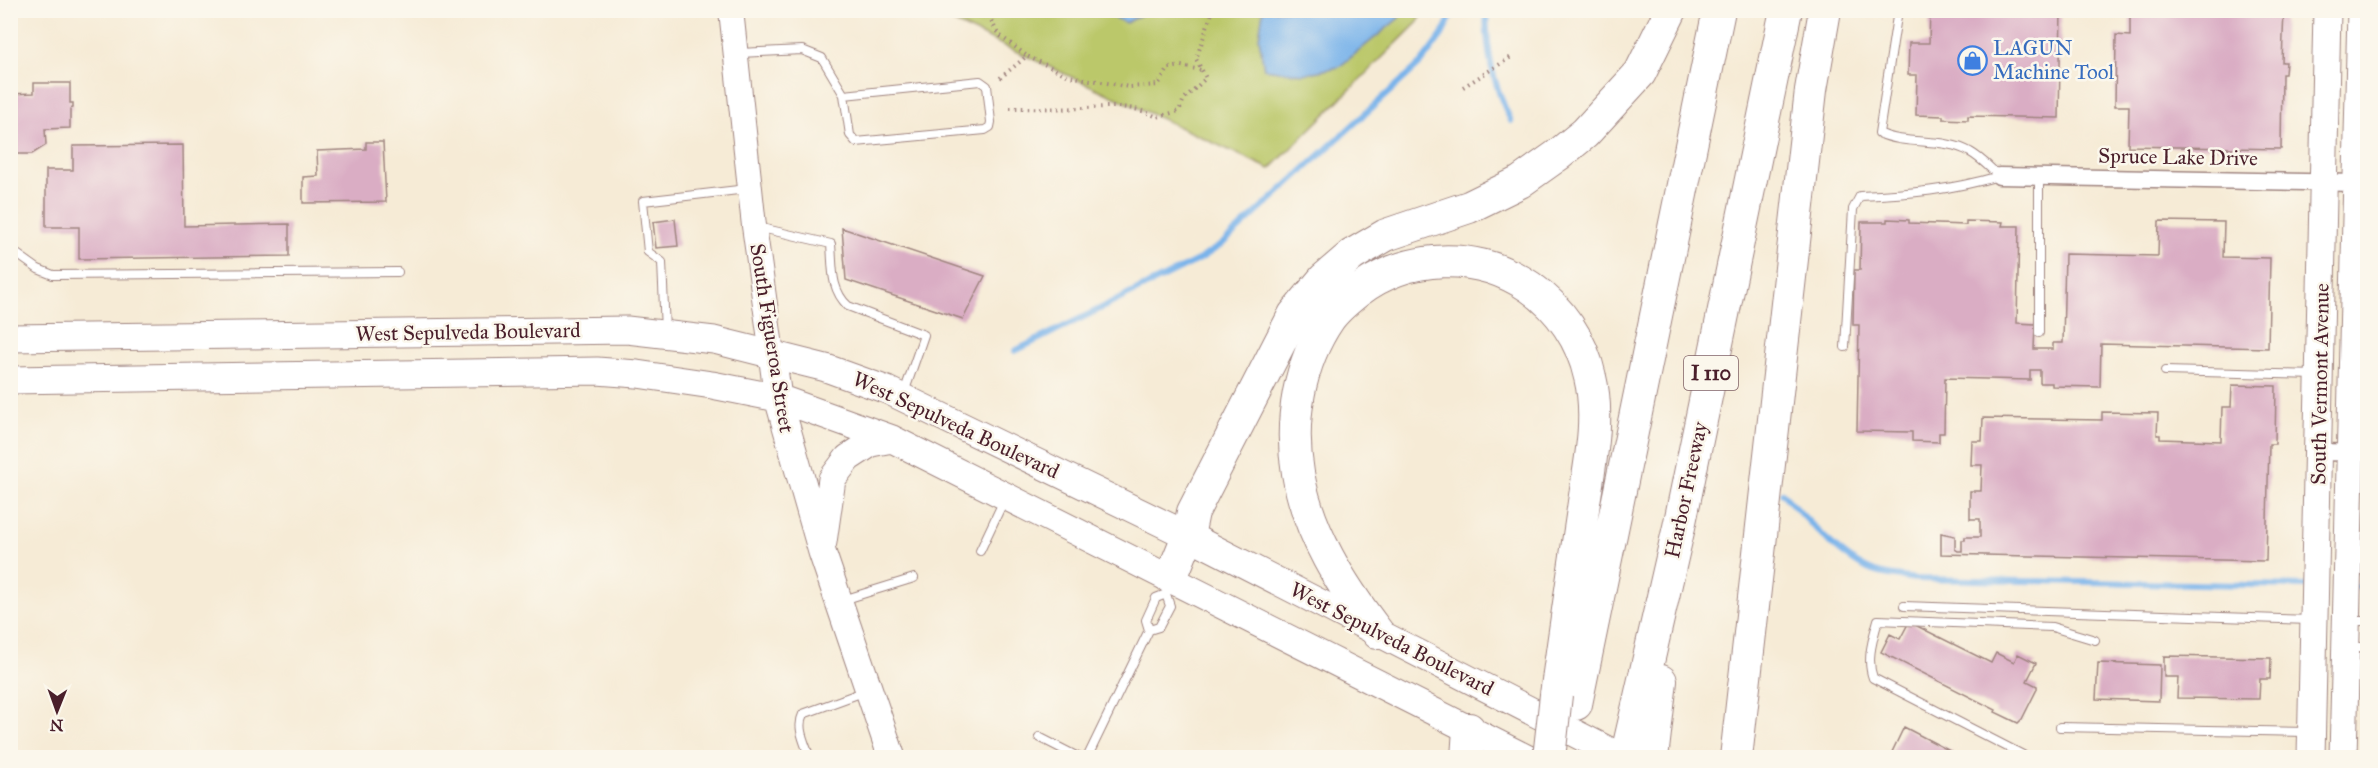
<svg xmlns="http://www.w3.org/2000/svg" width="2378" height="768" viewBox="0 0 2378 768" font-family="'IM FELL Great Primer',serif">
	<rect width="100%" height="100%" fill="#fbf7ec"/>
	<filter id="ink" filterUnits="userSpaceOnUse"><feTurbulence type="fractalNoise" baseFrequency=".0167" numOctaves="2"/><feDisplacementMap in="SourceGraphic" scale="12" xChannelSelector="R" yChannelSelector="G"/><feConvolveMatrix kernelMatrix="1 2 1 2 8 2 1 2 1" color-interpolation-filters="sRGB"/></filter>
	<filter id="wash" filterUnits="userSpaceOnUse"><feTurbulence type="fractalNoise" baseFrequency=".008" numOctaves="4" result="noise"/><feDisplacementMap in="SourceGraphic" scale="24" xChannelSelector="R" yChannelSelector="G"/><feGaussianBlur stdDeviation="1.35" result="paint"/><feColorMatrix in="noise" values="0 0 0 0 0 0 0 0 0 0 0 0 0 0 0 0 0 1.4 0 .05"/><feComposite in="paint" operator="in"/></filter>
	<g filter="url(#wash)">
		<rect width="100%" height="100%" fill="#f6ebd6"/>
		<path fill="#bbc86a" stroke="#82744a" stroke-width="1.5" d="M 929,11 L 1423,11 L 1418,22 L 1270,169 Z"/>
		<path fill="#79b3ea" stroke="#62698a" stroke-width="1.5" d="M 1099,11 L 1148,11 L 1126,23 Z
			M 1263,11 L 1263,10 L 1402,11 L 1399,18 L 1339,67 L 1303,74 L 1264,69 L 1259,38 Z"/>
		<g fill="none" stroke-linecap="round" stroke-linejoin="round">
			<path stroke="#79b3ea" stroke-width="6" d="M 1486,10 C 1487,54 1492,82 1511,121
				M 1015,351 L 1200,259 L 1221,245 L 1421,63 L 1442,35 L 1454,10
				M 1782,493 C 1805,518 1843,561 1875,572 C 1888,576 1904,577 1917,579 L 2307,586
				M 2353,587 L 2368,587"/>
		</g>
		<g id="blocks">
			<path fill="#daadc4" d="M 1930,10 L 2061,10 L 2059,118 L 1968,116 L 1968,120 L 1943,119 L 1943,116 L 1916,115 L 1917,75 L 1908,75 L 1909,43 L 1929,43 Z
				M 2130,10 L 2284,10 L 2282,62 L 2286,62 L 2285,74 L 2282,74 L 2281,149 L 2128,146 L 2129,106 L 2115,106 L 2116,35 L 2130,36 Z
				M 34,83 L 70,83 L 70,103 L 73,103 L 73,108 L 70,109 L 70,128 L 45,129 L 46,145 L 32,154 L 10,154 L 10,94 L 34,93 Z
				M 366,142 L 383,142 L 386,202 L 303,203 L 303,177 L 318,176 L 317,151 L 366,149 Z
				M 183,145 L 184,226 L 289,224 L 289,256 L 79,259 L 79,227 L 46,227 L 46,170 L 73,170 L 73,146 Z
				M 675,219 L 678,246 L 656,248 L 653,222 Z
				M 1887,219 L 1909,220 L 1909,223 L 1966,225 L 1966,221 L 2003,222 L 2002,226 L 2019,226 L 2017,323 L 2035,324 L 2034,349 L 2053,349 L 2053,343 L 2063,343 L 2065,254 L 2158,256 L 2159,221 L 2224,222 L 2223,257 L 2270,258 L 2268,348 L 2101,344 L 2100,387 L 2052,386 L 2052,383 L 2040,383 L 2040,370 L 2030,370 L 2030,380 L 1945,378 L 1944,433 L 1939,433 L 1939,442 L 1912,441 L 1912,432 L 1857,431 L 1859,325 L 1853,325 L 1854,270 L 1860,270 L 1861,222 L 1887,222 Z
				M 842,228 L 985,276 L 963,319 L 846,280 Z
				M 2232,385 L 2276,386 L 2275,444 L 2269,444 L 2266,561 L 1941,554 L 1941,533 L 1955,536 L 1955,549 L 1958,551 L 1962,551 L 1962,540 L 1965,540 L 1965,537 L 1980,537 L 1980,519 L 1970,519 L 1970,491 L 1981,491 L 1982,465 L 1971,465 L 1972,441 L 1982,441 L 1983,418 L 2102,420 L 2102,412 L 2158,413 L 2157,435 L 2160,435 L 2160,439 L 2221,441 L 2222,407 L 2231,407 Z
				M 1909,622 L 1991,663 L 1996,653 L 2014,662 L 2018,654 L 2036,663 L 2027,681 L 2037,686 L 2037,689 L 2022,719 L 2018,723 L 1995,712 L 1996,710 L 1881,652 L 1890,634 L 1900,639 Z
				M 2164,656 L 2271,658 L 2270,679 L 2260,679 L 2259,699 L 2177,698 L 2178,677 L 2164,677 Z
				M 2098,663 L 2160,665 L 2159,701 L 2096,699 Z
				M 1904,727 L 1952,752 L 1949,758 L 1903,758 L 1892,752 Z"/>
		</g>
	</g>
	<g filter="url(#ink)">
		<use href="#blocks" fill-opacity="0" stroke="#a08580" stroke-width="1.5"/>
		<g fill="none" stroke-linecap="round" stroke-linejoin="round">
			<defs>
				<path id="lane" d="M 1898,10 L 1879,133 C 1905,146 1945,137 1970,152 C 1981,158 1990,168 1999,176
					M 739,53 L 802,50 L 822,58 L 844,95 L 850,135 L 856,142 L 985,130 L 990,127 L 991,122 L 987,86 L 980,81 L 844,95
					M 2039,178 L 2039,333
					M 757,227 L 831,244 C 833,267 830,289 848,306 L 924,335 L 904,393
					M 10,249 L 38,269 L 53,275 L 398,272
					M 665,331 L 662,262 L 648,252 L 643,201 L 747,189
					M 1845,347 L 1853,209 L 1860,196 C 1910,194 1951,190 1999,176
					M 2165,371 L 2317,375
					M 980,551 L 1004,500
					M 843,600 L 914,578
					M 1904,606 L 2311,620
					M 2350,621 L 2368,621
					M 1149,630 L 1159,627 L 1170,606 L 1166,594 L 1167,590
					M 2350,647 L 2368,647
					M 2060,727 L 2308,732
					M 1039,737 L 1080,758
					M 2023,755 L 1873,678 C 1866,659 1873,639 1878,620 L 2052,627 L 2095,640
					M 810,758 C 805,743 796,728 803,714 L 866,691
					M 1087,758 L 1149,630 L 1146,620 L 1156,598 L 1166,594"/>
				<path id="street" d="M 1999,176 L 2357,183
					M 2318,452 L 2368,453"/>
				<path id="secondary" d="M 731,10 L 754,226 L 772,354"/>
				<path id="primary" d="M 10,338 L 627,330 L 714,340 L 826,368 L 887,390 L 1199,541 L 1623,758
					M 772,354 L 778,398 L 822,552 L 892,758
					M 10,380 L 597,371 L 637,374 L 712,385 L 778,398 L 892,439 L 1526,758
					M 823,542 L 832,479 L 848,458 L 871,443 L 892,439
					M 2311,758 L 2327,10
					M 2343,758 L 2361,10"/>
				<path id="highway" d="M 1171,578 L 1188,536 L 1193,512 L 1294,315 L 1324,279 L 1352,255 L 1386,235 L 1469,207 L 1520,182 L 1558,155 L 1585,133 L 1640,73 L 1671,10
					M 1378,633 C 1342,586 1308,533 1298,473 C 1289,421 1299,363 1329,319 C 1336,309 1347,300 1357,292 C 1408,253 1477,251 1530,287 C 1560,308 1582,340 1590,377 C 1601,422 1588,471 1582,516 C 1573,576 1564,635 1556,695
					M 1576,704 L 1719,10
					M 1467,758 L 1469,729
					M 1626,758 L 1679,527 L 1786,10
					M 1652,758 L 1661,681
					M 1736,758 L 1811,90 L 1825,10"/>
			</defs>
			<use href="#lane" stroke="#a08580" stroke-width="10"/>
			<use href="#street" stroke="#a08580" stroke-width="19"/>
			<use href="#secondary" stroke="#a08580" stroke-width="26"/>
			<use href="#primary" stroke="#a08580" stroke-width="29"/>
			<use href="#highway" stroke="#a08580" stroke-width="34"/>
			<path stroke="#a08580" stroke-width="4" stroke-dasharray="1.5 4.5" stroke-linecap="butt" d="M 986,10 L 998,34 L 1027,56
				M 1000,78 L 1027,56 L 1069,76 L 1129,87 L 1158,85 L 1169,68 L 1181,66 L 1201,70
				M 1463,87 L 1513,56
				M 1010,108 C 1034,108 1060,109 1085,108 C 1114,107 1130,104 1157,117 L 1179,111 L 1184,99 L 1206,78 L 1196,59 L 1213,10"/>
			<use href="#lane" stroke="#fff" stroke-width="8"/>
			<use href="#street" stroke="#fff" stroke-width="16"/>
			<use href="#secondary" stroke="#fff" stroke-width="24"/>
			<use href="#primary" stroke="#fff" stroke-width="27"/>
			<use href="#highway" stroke="#fff" stroke-width="32"/>
			<defs>
				<path id="highway-bridge" d="M 1549,758 L 1556,695"/>
			</defs>
			<use href="#highway-bridge" stroke="#a08580" stroke-width="34" stroke-linecap="butt"/>
			<use href="#highway-bridge" stroke="#fff" stroke-width="32"/>
		</g>
	</g>
	<defs>
		<symbol id="shop-ring" viewBox="-11 -11 22 22"><circle r="9.5" fill="#fbf7ec" stroke="#3f7fe0" stroke-width="1.5"/><path d="M-5-2.5h2.3a2.7 3.5 0 0 1 5.4 0H5L5.5 6h-11ZM-1.5-2.5h3a1.5 2.3 0 0 0-3 0Z" fill="#3f7fe0"/></symbol>
	</defs>
	<g fill-rule="evenodd">
		<use href="#shop-ring" x="1956" y="44" width="33" height="33"/>
	</g>
	<g text-anchor="middle" stroke-width="5" stroke-linejoin="round" paint-order="stroke">
		<rect fill="#fbf7ec" stroke="#7f6065" stroke-width="1.5" x="1684" y="356" width="54" height="34" rx="4.5"/>
		<g font-size="20" font-weight="bold" fill="#4a1f2b">
			<text x="1711" y="380">I 110</text>
		</g>
		<g font-size="21" fill="#366cbe" stroke="#fbf7ec" text-anchor="start">
			<text x="1993" y="55">LAGUN<tspan x="1993" dy="24">Machine Tool</tspan></text>
		</g>
		<g font-size="21" fill="#4a1f2b" stroke="#fbf7ec">
			<text transform="translate(2178 157) rotate(1)" y="7">Spruce Lake Drive</text>
			<text transform="translate(468 332) rotate(-1)" y="7">West Sepulveda Boulevard</text>
			<text transform="translate(772 338) rotate(81)" y="7">South Figueroa Street</text>
			<text transform="translate(2320 384) rotate(-89)" y="7">South Vermont Avenue</text>
			<text transform="translate(956 425) rotate(25)" y="7">West Sepulveda Boulevard</text>
			<text transform="translate(1686 490) rotate(-78)" y="7">Harbor Freeway</text>
			<text transform="translate(1392 639) rotate(27)" y="7">West Sepulveda Boulevard</text>
		</g>
	</g>
	<rect width="2378" height="768" fill="none" stroke="#fbf7ec" stroke-width="36"/>
	<g transform="translate(57 711) rotate(181)" stroke="#fbf7ec" stroke-width="4.5" paint-order="stroke">
	<path d="M0-4.5L10 22L0 15L-10 22Z" fill="#4a1f2b"/>
	<text y="-9" font-size="16" font-weight="bold" text-anchor="middle" fill="#4a1f2b">N</text>
	</g>
</svg>
